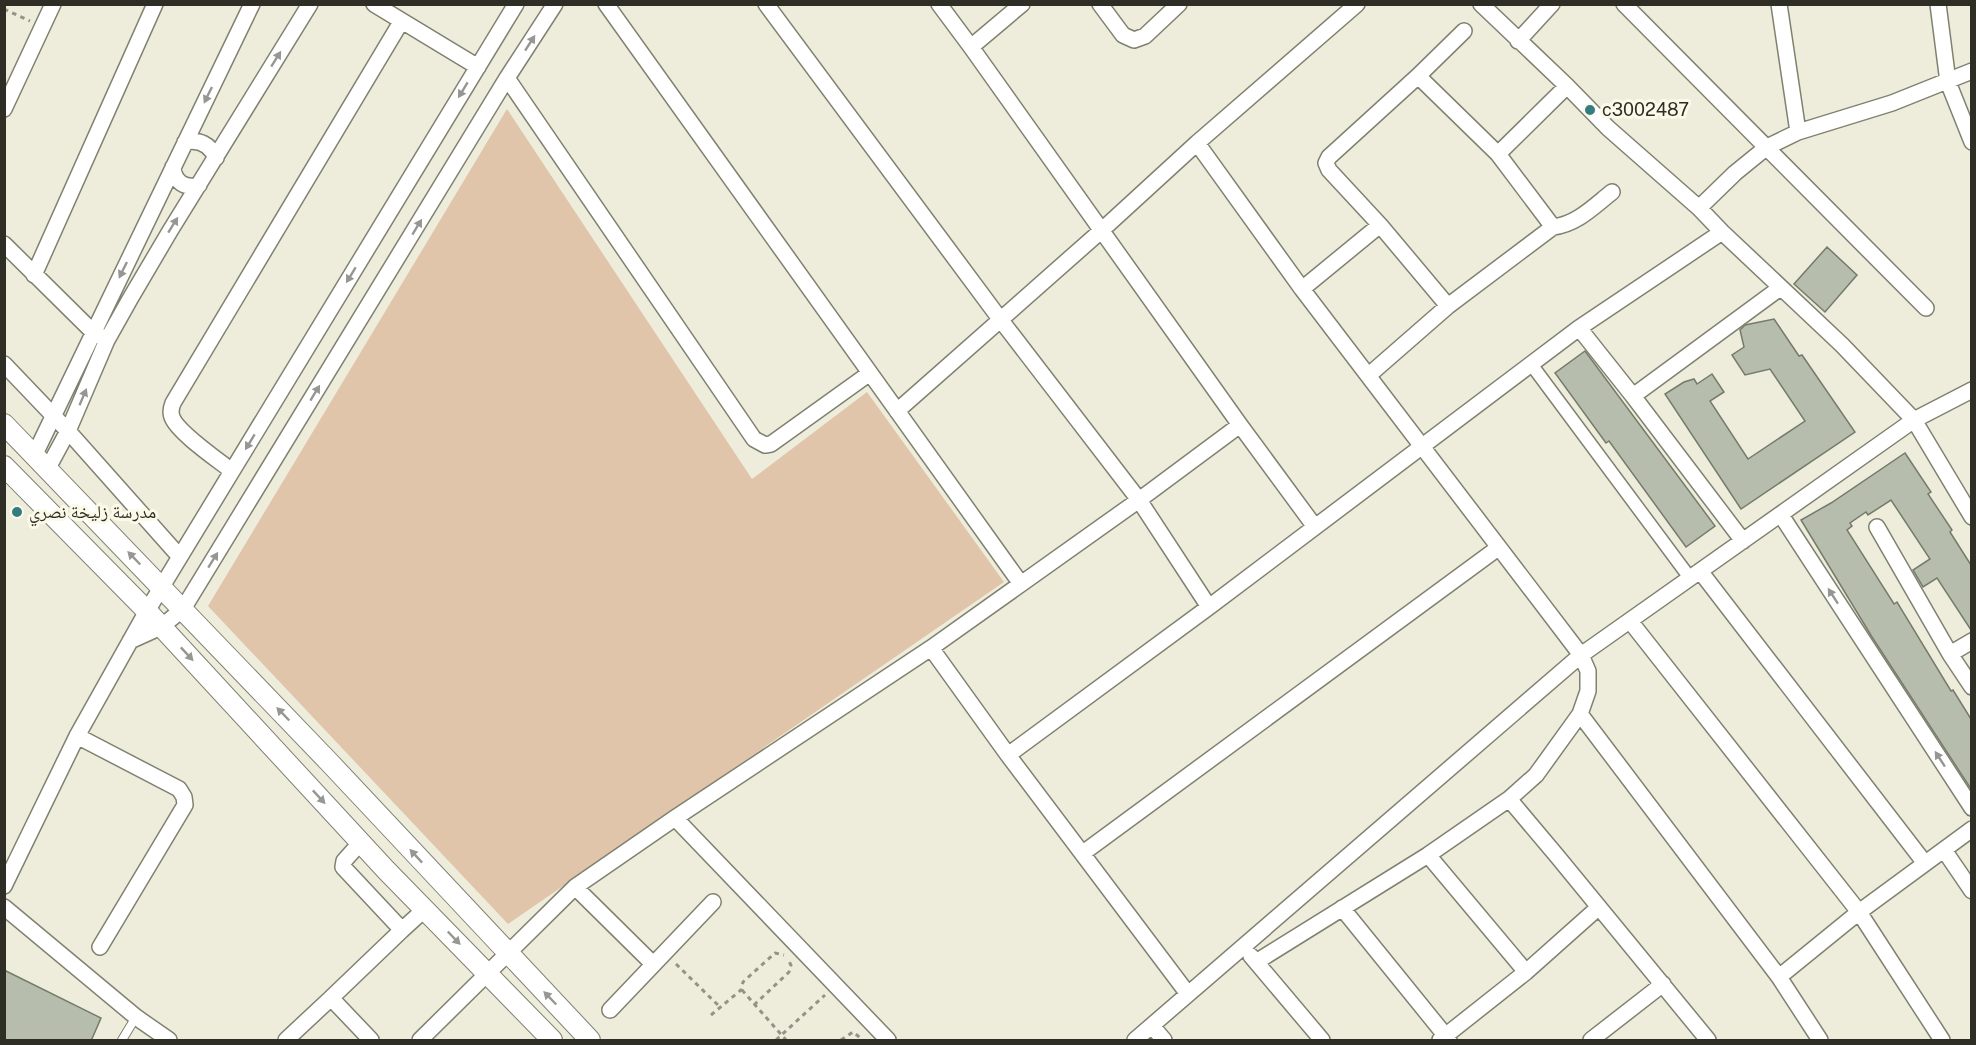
<svg xmlns="http://www.w3.org/2000/svg" width="1976" height="1045" viewBox="0 0 1976 1045" font-family="'Public Sans','Noto Naskh Arabic',sans-serif">
	<rect width="100%" height="100%" fill="#eeeddb"/>
	<path fill="#e0c5aa" d="M 507,109 L 752,479 L 867,392 L 1004,582 L 508,924 L 208,606 Z"/>
	<path fill="#b6bdac" stroke="#757b6b" stroke-width="1.5" d="M 1827,247 L 1857,275 L 1825,312 L 1794,284 Z
		M 1774,319 L 1799,356 L 1802,355 L 1855,432 L 1741,509 L 1665,394 L 1684,382 L 1694,379 L 1697,384 L 1712,374 L 1724,392 L 1710,401 L 1748,459 L 1805,421 L 1770,369 L 1745,375 L 1732,355 L 1744,347 L 1740,330 L 1745,325 Z
		M 1585,351 L 1715,526 L 1686,547 L 1609,441 L 1606,443 L 1555,373 Z
		M 1905,453 L 1931,492 L 1928,494 L 1952,530 L 1950,532 L 1971,565 L 1971,630 L 1937,578 L 1923,587 L 1913,570 L 1930,559 L 1891,500 L 1868,515 L 1866,512 L 1850,523 L 1852,526 L 1847,530 L 1894,604 L 1897,602 L 1951,691 L 1953,690 L 1971,719 L 1971,789 L 1872,637 L 1801,520 L 1831,503 Z
		M 4,970 L 101,1018 L 91,1041 L 4,1041 Z"/>
	<g fill="none" stroke-linecap="round" stroke-linejoin="round">
		<defs>
			<path id="service" d="M 122,1040 L 136,1017"/>
			<path id="pedestrian" d="M 1531,364 L 1690,578"/>
			<path id="minor" d="M 374,4 L 478,67
				M 606,4 L 1021,584
				M 766,4 L 1000,319 L 1139,500 L 1209,607
				M 939,4 L 971,47 L 1240,425 L 1315,527
				M 1100,4 L 1123,35 L 1134,40 L 1145,36 L 1179,4
				M 1481,4 L 1567,86 L 1608,128 L 1699,208 L 1722,232 L 1842,345 L 1914,420 L 1972,517
				M 1624,4 L 1926,308
				M 1779,4 L 1798,132
				M 1938,4 L 1948,82 L 1972,142
				M 1518,41 L 1552,4
				M 971,47 L 1022,4
				M 1418,76 L 1498,154 L 1553,227
				M 507,78 L 754,439 L 765,445 L 771,444 L 870,373
				M 4,109 L 53,4
				M 185,142 C 199,139 210,144 216,158
				M 1197,143 L 1302,289 L 1581,655 L 1588,671 L 1588,691 L 1580,714 L 1536,775 L 1509,799 L 1428,855 L 1256,962
				M 1498,154 L 1567,86
				M 173,167 C 174,182 185,189 199,185
				M 1699,208 L 1735,173 L 1767,147 L 1798,132 L 1892,103 L 1972,71
				M 4,244 L 93,332 L 100,336
				M 34,275 L 155,4
				M 1302,289 L 1380,225
				M 1448,306 L 1380,225 L 1329,170 L 1326,163 L 1329,157 L 1418,76 L 1464,31
				M 1579,328 L 1633,396 L 1743,541
				M 4,364 L 68,431 L 180,557
				M 1369,375 L 1448,306 L 1553,227 C 1577,224 1593,207 1612,192
				M 1633,396 L 1780,288
				M 897,411 L 1102,230 L 1197,143 L 1357,4
				M 35,454 L 252,4
				M 48,468 L 68,431 L 107,340 L 130,299 L 170,231 L 310,4
				M 232,471 C 218,460 177,432 172,417 C 170,412 171,408 173,403 L 401,22
				M 1781,515 L 1972,808
				M 1877,527 L 1950,654 L 1972,687
				M 1700,571 L 1924,862
				M 1630,621 L 1859,912 L 1942,1040
				M 130,641 L 161,627 L 183,609 L 507,78 L 555,4
				M 931,648 L 1008,755 L 1188,994
				M 1950,654 L 1972,641
				M 1580,714 L 1779,977 L 1820,1040
				M 77,736 L 179,789 L 184,797 L 185,805 L 100,947
				M 1008,755 L 1209,607 L 1579,328 L 1722,232
				M 1509,799 L 1557,856 L 1708,1040
				M 675,818 L 888,1040
				M 361,842 L 344,861 L 343,867 L 402,930 L 331,998 L 371,1040
				M 1944,850 L 1972,891
				M 1083,853 L 1498,548
				M 1428,855 L 1526,972
				M 4,886 L 77,736 L 147,611 L 516,4
				M 575,887 L 653,964
				M 4,907 L 136,1017 L 169,1040
				M 1342,908 L 1449,1040
				M 402,930 L 425,909
				M 1251,956 L 1322,1040
				M 1779,977 L 1859,912 L 1972,829
				M 610,1010 L 713,902
				M 1152,1026 L 1164,1040
				M 286,1040 L 331,998
				M 420,1040 L 575,887 L 675,818 L 931,648 L 1139,500 L 1240,425
				M 1135,1040 L 1581,655 L 1914,420 L 1972,390
				M 1440,1040 L 1526,972 L 1599,907
				M 1591,1040 L 1663,984"/>
			<path id="tertiary" d="M 4,424 L 330,763 L 590,1040
				M 4,466 L 147,611 L 386,870 L 552,1040"/>
		</defs>
		<use href="#service" stroke="#818171" stroke-width="10"/>
		<use href="#pedestrian" stroke="#818171" stroke-width="15"/>
		<use href="#minor" stroke="#818171" stroke-width="18"/>
		<use href="#tertiary" stroke="#818171" stroke-width="22"/>
		<path stroke="#949386" stroke-width="3" stroke-dasharray="4.5 4.5" stroke-linecap="butt" d="M 4,9 L 30,21
			M 676,964 L 720,1007
			M 742,990 L 786,1040
			M 754,1005 L 789,972 L 791,965 L 788,960
			M 711,1015 L 741,990 L 743,982 L 775,953 L 784,955
			M 776,1040 L 825,995
			M 841,1040 L 853,1032 L 863,1040"/>
		<use href="#service" stroke="#fff" stroke-width="8"/>
		<use href="#pedestrian" stroke="#fff" stroke-width="12"/>
		<use href="#minor" stroke="#fff" stroke-width="15"/>
		<use href="#tertiary" stroke="#fff" stroke-width="20"/>
	</g>
	<defs><path id="oneway-solid" d="M-6-.8H1V-3.2L6.5 0L1 3.2V.8H-6Z" transform="scale(1.5)"/></defs>
	<g fill="#969693">
		<use href="#oneway-solid" transform="translate(530 43) rotate(-57)"/>
		<use href="#oneway-solid" transform="translate(276 59) rotate(-58)"/>
		<use href="#oneway-solid" transform="translate(463 90) rotate(121)"/>
		<use href="#oneway-solid" transform="translate(208 95) rotate(116)"/>
		<use href="#oneway-solid" transform="translate(173 225) rotate(-58)"/>
		<use href="#oneway-solid" transform="translate(417 227) rotate(-59)"/>
		<use href="#oneway-solid" transform="translate(123 270) rotate(116)"/>
		<use href="#oneway-solid" transform="translate(351 275) rotate(121)"/>
		<use href="#oneway-solid" transform="translate(315 393) rotate(-59)"/>
		<use href="#oneway-solid" transform="translate(83 397) rotate(-67)"/>
		<use href="#oneway-solid" transform="translate(250 442) rotate(121)"/>
		<use href="#oneway-solid" transform="translate(134 558) rotate(-134)"/>
		<use href="#oneway-solid" transform="translate(213 560) rotate(-58)"/>
		<use href="#oneway-solid" transform="translate(1833 596) rotate(-123)"/>
		<use href="#oneway-solid" transform="translate(187 654) rotate(47)"/>
		<use href="#oneway-solid" transform="translate(283 714) rotate(-134)"/>
		<use href="#oneway-solid" transform="translate(1940 759) rotate(-123)"/>
		<use href="#oneway-solid" transform="translate(319 797) rotate(47)"/>
		<use href="#oneway-solid" transform="translate(416 856) rotate(-133)"/>
		<use href="#oneway-solid" transform="translate(454 938) rotate(46)"/>
		<use href="#oneway-solid" transform="translate(550 998) rotate(-134)"/>
	</g>
	<g fill="#347c82" stroke="#fbfae8" stroke-width="2">
		<circle cx="1590" cy="110" r="6"/>
		<circle cx="17" cy="512" r="6"/>
	</g>
	<g text-anchor="middle" stroke-width="6" stroke-linejoin="round" paint-order="stroke">
		<g font-size="18" fill="#2e2e27" stroke="#fbfae8" text-anchor="start">
			<text x="1602" y="116">c3002487</text>
			<text x="29" y="518">مدرسة زليخة نصري</text>
		</g>
	</g>
	<rect width="1976" height="1045" fill="none" stroke="#2e2e27" stroke-width="12"/>
</svg>
